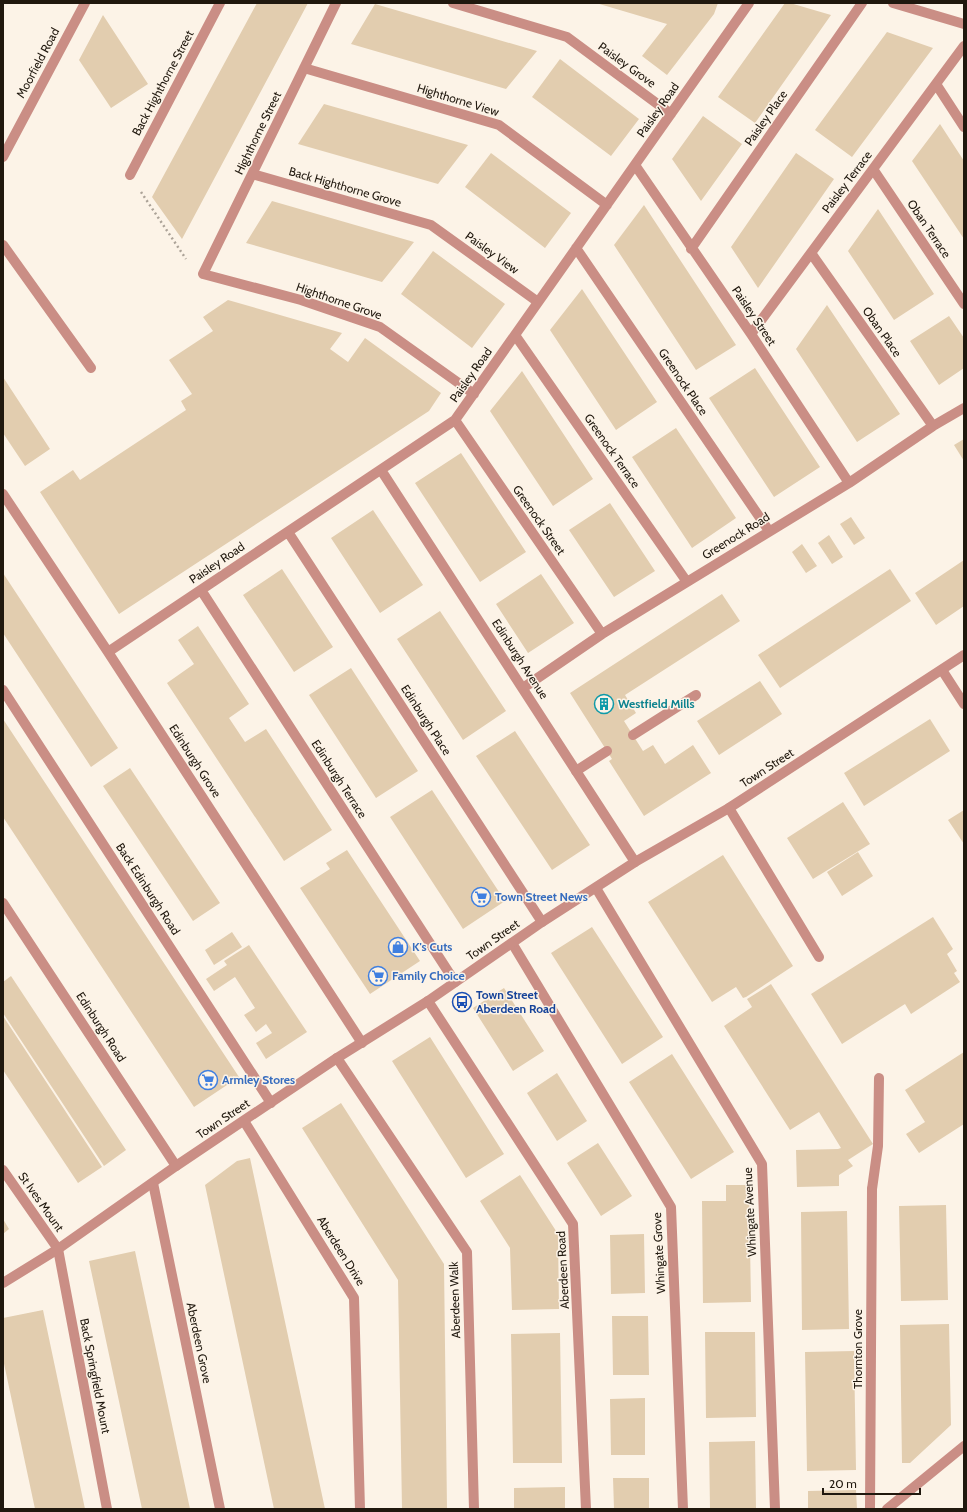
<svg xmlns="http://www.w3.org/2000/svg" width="967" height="1512" viewBox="0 0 967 1512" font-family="Cabin,sans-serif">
	<rect width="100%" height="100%" fill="#fcf3e7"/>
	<path fill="#e2cdaf" d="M 257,3 L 308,3 L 182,239 L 152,197 Z
		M 596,3 L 718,3 L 714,14 L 667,75 L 642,56 L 667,24 Z
		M 785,3 L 790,3 L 831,15 L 755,123 L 718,97 Z
		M 375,4 L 537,51 L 506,89 L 351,44 Z
		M 103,15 L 148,84 L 111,108 L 79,60 Z
		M 887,32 L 933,48 L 852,157 L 815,130 Z
		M 560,59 L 639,119 L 611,156 L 532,97 Z
		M 324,104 L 468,145 L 438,184 L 298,144 Z
		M 703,116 L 742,144 L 701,201 L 672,159 Z
		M 940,124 L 964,161 L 964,239 L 912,161 Z
		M 491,153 L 571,213 L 545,248 L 465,187 Z
		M 796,153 L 834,179 L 758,288 L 731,247 Z
		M 272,201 L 414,242 L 382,282 L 246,243 Z
		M 644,205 L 736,345 L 696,370 L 614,245 Z
		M 878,209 L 934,294 L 894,320 L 848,251 Z
		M 433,251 L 505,304 L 472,348 L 401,294 Z
		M 582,289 L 657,402 L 616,430 L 550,330 Z
		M 228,300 L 342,333 L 330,349 L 348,362 L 365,338 L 441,393 L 429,411 L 119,614 L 40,492 L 73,470 L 80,480 L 186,410 L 181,401 L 192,394 L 169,360 L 213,331 L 203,317 Z
		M 827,305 L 900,414 L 857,442 L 796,349 Z
		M 949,316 L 964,338 L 964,368 L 939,385 L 910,341 Z
		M 755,368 L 820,467 L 774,497 L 709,398 Z
		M 522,371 L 593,479 L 553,506 L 490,411 Z
		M 3,377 L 50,449 L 25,466 L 3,433 Z
		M 676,428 L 736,518 L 692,548 L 632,457 Z
		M 964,439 L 964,461 L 954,445 Z
		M 461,453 L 526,552 L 480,582 L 415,483 Z
		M 610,503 L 655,571 L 614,597 L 569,530 Z
		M 373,510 L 423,585 L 380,613 L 331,538 Z
		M 851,517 L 865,538 L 854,545 L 840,524 Z
		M 829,535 L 843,557 L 832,564 L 818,543 Z
		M 802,544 L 817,566 L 806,573 L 792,552 Z
		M 964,560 L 964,606 L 936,625 L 915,593 Z
		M 282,569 L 333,647 L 294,672 L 243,595 Z
		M 890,569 L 911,601 L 780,688 L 758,655 Z
		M 3,573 L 118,748 L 91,767 L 3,633 Z
		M 541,574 L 574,623 L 528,653 L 496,604 Z
		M 722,594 L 740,621 L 625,695 L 636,713 L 624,721 L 643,751 L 653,745 L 665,764 L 693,745 L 711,773 L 644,816 L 609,761 L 612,759 L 570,693 Z
		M 440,611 L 506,711 L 463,740 L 397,639 Z
		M 198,626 L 249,704 L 229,718 L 245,742 L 266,729 L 332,830 L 284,861 L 167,683 L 194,664 L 178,640 Z
		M 351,668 L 418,771 L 376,798 L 309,695 Z
		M 760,681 L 782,714 L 719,755 L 697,721 Z
		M 3,719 L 239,1077 L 194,1107 L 3,817 Z
		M 930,719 L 950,751 L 864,806 L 844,773 Z
		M 515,731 L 590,845 L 552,870 L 476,756 Z
		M 130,768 L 220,903 L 193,921 L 103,786 Z
		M 432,790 L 505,901 L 463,929 L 390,817 Z
		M 843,802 L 870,844 L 813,879 L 787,838 Z
		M 964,810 L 964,844 L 948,820 Z
		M 347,850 L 420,961 L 370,994 L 300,888 L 330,869 L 326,863 Z
		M 858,852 L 873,876 L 842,896 L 827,872 Z
		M 723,855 L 793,966 L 746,997 L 743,998 L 736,987 L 712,1002 L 648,902 Z
		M 933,917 L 953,949 L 947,954 L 957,971 L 954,973 L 960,982 L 911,1014 L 905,1004 L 842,1044 L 811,994 Z
		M 592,927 L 663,1037 L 622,1064 L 551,953 Z
		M 232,932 L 242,947 L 214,965 L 205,950 Z
		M 249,945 L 307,1032 L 266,1059 L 256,1043 L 272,1033 L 266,1024 L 256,1032 L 244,1015 L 255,1008 L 235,977 L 214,991 L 206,979 L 227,965 L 224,961 Z
		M 11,976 L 126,1150 L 104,1166 L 3,1013 L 3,982 Z
		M 771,984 L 873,1144 L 848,1160 L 853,1166 L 839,1175 L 839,1186 L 797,1187 L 796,1150 L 838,1149 L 841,1148 L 819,1112 L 790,1130 L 724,1026 L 752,1007 L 747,999 Z
		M 504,988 L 544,1051 L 513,1071 L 473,1008 Z
		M 3,1016 L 102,1167 L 78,1183 L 3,1070 Z
		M 430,1037 L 504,1154 L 466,1178 L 392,1061 Z
		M 964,1052 L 964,1124 L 919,1153 L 906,1134 L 925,1122 L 905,1090 Z
		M 672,1054 L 734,1152 L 691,1179 L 629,1082 Z
		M 557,1073 L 587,1121 L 557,1141 L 527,1093 Z
		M 341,1103 L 444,1264 L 447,1509 L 402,1509 L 398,1280 L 302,1128 Z
		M 598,1143 L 632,1196 L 601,1216 L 567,1163 Z
		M 250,1158 L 325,1509 L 274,1509 L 205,1185 L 237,1161 Z
		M 520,1175 L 558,1234 L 559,1309 L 512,1310 L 510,1248 L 480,1201 Z
		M 726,1185 L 749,1185 L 751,1302 L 703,1303 L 702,1201 L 726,1201 Z
		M 946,1205 L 948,1300 L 901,1301 L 899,1206 Z
		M 847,1211 L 849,1329 L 802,1330 L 801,1212 Z
		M 3,1219 L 9,1229 L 3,1234 Z
		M 644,1234 L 645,1293 L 611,1294 L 610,1235 Z
		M 135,1251 L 190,1509 L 142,1509 L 89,1261 Z
		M 43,1310 L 85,1509 L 35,1509 L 3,1359 L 3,1318 Z
		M 612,1316 L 648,1316 L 649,1375 L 613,1375 Z
		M 949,1324 L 951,1425 L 910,1463 L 902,1463 L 900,1325 Z
		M 705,1332 L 755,1332 L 756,1417 L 706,1418 Z
		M 560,1333 L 562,1463 L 513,1463 L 511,1334 Z
		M 854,1351 L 856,1470 L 807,1471 L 805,1352 Z
		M 645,1398 L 645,1455 L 611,1455 L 610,1399 Z
		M 755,1441 L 756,1509 L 710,1509 L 709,1442 Z
		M 613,1478 L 649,1478 L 649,1509 L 614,1509 Z
		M 565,1487 L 565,1509 L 514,1509 L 514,1488 Z
		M 856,1490 L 857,1509 L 808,1509 L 808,1491 Z"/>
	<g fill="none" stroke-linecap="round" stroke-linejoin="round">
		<path stroke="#aca398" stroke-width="2.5" stroke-dasharray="2 3" stroke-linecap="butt" d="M 141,192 L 186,259"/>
		<path stroke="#ca8e85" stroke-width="10" d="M 130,175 L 220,3
			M 3,245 L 91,368
			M 3,690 L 271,1103
			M 633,735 L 696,695
			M 576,771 L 607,751
			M 729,808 L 819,957
			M 872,1189 L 878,1146 L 879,1078
			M 58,1249 L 107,1509"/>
		<path stroke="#ca8e85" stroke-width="10" d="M 336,3 L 203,274 L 301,300 L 380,327 L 474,394
			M 453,3 L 567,37 L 671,114
			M 304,68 L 499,125 L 607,205
			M 936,84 L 964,127
			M 3,157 L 85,3
			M 635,165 L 751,334 L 849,483
			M 873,169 L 964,304
			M 252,174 L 431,225 L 538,302
			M 576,248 L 769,531
			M 691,249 L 862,3
			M 811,253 L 933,426
			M 751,334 L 964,46
			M 515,335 L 687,582
			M 455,420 L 602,634
			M 381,470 L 635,862
			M 3,494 L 108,652 L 362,1043
			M 288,532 L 542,922
			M 201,590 L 455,982
			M 108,652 L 455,420 L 749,3
			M 942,670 L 964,704
			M 523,688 L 602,634 L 849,483 L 933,426 L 964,408
			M 596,888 L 762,1164 L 775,1509
			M 3,903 L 176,1166
			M 512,943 L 671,1207 L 683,1509
			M 428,1001 L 573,1224 L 586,1509
			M 337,1058 L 467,1252 L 474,1509
			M 244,1121 L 354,1298 L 360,1509
			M 3,1170 L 58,1249
			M 153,1183 L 220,1509
			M 870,1509 L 872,1189
			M 887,1509 L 964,1446"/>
		<path stroke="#ca8e85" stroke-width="10" d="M 893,3 L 964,24
			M 3,1283 L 58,1249 L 176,1166 L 337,1058 L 428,1001 L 542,922 L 635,862 L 729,808 L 964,655"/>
	</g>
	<defs>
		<symbol id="building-ring" viewBox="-11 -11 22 22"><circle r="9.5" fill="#fcf3e7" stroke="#0f9aa8" stroke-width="1.5"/><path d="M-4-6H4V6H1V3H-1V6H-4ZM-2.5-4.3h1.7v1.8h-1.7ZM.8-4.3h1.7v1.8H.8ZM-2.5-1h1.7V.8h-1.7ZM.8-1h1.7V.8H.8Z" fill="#0f9aa8"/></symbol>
		<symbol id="supermarket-ring" viewBox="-11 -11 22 22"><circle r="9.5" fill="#fcf3e7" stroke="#3f7fe0" stroke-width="1.5"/><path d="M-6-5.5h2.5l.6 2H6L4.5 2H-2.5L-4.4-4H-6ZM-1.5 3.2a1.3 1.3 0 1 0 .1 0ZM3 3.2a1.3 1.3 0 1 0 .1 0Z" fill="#3f7fe0"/></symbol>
		<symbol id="shop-ring" viewBox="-11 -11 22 22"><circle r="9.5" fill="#fcf3e7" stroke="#3f7fe0" stroke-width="1.5"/><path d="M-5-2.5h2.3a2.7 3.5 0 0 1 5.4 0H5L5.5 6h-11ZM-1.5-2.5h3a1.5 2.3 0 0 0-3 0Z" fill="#3f7fe0"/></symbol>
		<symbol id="bus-ring" viewBox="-11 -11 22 22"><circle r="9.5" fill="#fcf3e7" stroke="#1a4fb4" stroke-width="1.5"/><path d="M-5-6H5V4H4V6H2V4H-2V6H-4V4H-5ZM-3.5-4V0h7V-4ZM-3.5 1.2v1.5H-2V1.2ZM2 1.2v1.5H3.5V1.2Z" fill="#1a4fb4"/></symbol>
	</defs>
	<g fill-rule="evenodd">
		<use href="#building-ring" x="593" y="693" width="22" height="22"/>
		<use href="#supermarket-ring" x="470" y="886" width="22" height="22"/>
		<use href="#shop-ring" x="387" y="936" width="22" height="22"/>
		<use href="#supermarket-ring" x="367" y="965" width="22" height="22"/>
		<use href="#bus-ring" x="451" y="991" width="22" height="22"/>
		<use href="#supermarket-ring" x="197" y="1069" width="22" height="22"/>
	</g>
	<g text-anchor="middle" stroke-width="3" stroke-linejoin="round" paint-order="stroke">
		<g font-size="12" fill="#20180e" stroke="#fcf3e7">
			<text transform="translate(38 63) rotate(-62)" y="4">Moorfield Road</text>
			<text transform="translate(627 65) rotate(36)" y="4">Paisley Grove</text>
			<text transform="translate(163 83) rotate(-62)" y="4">Back Highthorne Street</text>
			<text transform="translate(458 100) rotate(17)" y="4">Highthorne View</text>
			<text transform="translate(658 110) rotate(-55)" y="4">Paisley Road</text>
			<text transform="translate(766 118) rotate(-55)" y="4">Paisley Place</text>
			<text transform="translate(258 133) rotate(-64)" y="4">Highthorne Street</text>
			<text transform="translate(847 182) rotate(-53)" y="4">Paisley Terrace</text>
			<text transform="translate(345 187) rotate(16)" y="4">Back Highthorne Grove</text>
			<text transform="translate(929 229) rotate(56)" y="4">Oban Terrace</text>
			<text transform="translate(492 253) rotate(36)" y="4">Paisley View</text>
			<text transform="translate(339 301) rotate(19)" y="4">Highthorne Grove</text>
			<text transform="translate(754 316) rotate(56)" y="4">Paisley Street</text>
			<text transform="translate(882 332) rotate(55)" y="4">Oban Place</text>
			<text transform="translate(471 375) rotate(-55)" y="4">Paisley Road</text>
			<text transform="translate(683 382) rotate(56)" y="4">Greenock Place</text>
			<text transform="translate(612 451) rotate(55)" y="4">Greenock Terrace</text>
			<text transform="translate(539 520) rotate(55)" y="4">Greenock Street</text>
			<text transform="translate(736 536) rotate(-32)" y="4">Greenock Road</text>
			<text transform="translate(217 563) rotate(-34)" y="4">Paisley Road</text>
			<text transform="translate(520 659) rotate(57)" y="4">Edinburgh Avenue</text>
			<text transform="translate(426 720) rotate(57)" y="4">Edinburgh Place</text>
			<text transform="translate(195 761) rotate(57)" y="4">Edinburgh Grove</text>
			<text transform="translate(767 768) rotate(-33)" y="4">Town Street</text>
			<text transform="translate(339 779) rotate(57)" y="4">Edinburgh Terrace</text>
			<text transform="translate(148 889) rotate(57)" y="4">Back Edinburgh Road</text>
			<text transform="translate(493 940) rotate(-35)" y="4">Town Street</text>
			<text transform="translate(101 1027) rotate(57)" y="4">Edinburgh Road</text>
			<text transform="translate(223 1119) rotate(-34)" y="4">Town Street</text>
			<text transform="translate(41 1202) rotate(55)" y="4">St Ives Mount</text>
			<text transform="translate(750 1212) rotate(-93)" y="4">Whingate Avenue</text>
			<text transform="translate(341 1251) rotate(58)" y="4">Aberdeen Drive</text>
			<text transform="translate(659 1253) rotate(-93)" y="4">Whingate Grove</text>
			<text transform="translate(563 1270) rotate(-93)" y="4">Aberdeen Road</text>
			<text transform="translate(455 1300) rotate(-92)" y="4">Aberdeen Walk</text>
			<text transform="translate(199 1343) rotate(78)" y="4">Aberdeen Grove</text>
			<text transform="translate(858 1349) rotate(-90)" y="4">Thornton Grove</text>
			<text transform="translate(95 1376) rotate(79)" y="4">Back Springfield Mount</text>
		</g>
		<g font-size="12" font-weight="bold" fill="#0d838f" stroke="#fcf3e7" text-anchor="start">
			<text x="618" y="708">Westfield Mills</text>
		</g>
		<g font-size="12" font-weight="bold" fill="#366cbe" stroke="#fcf3e7" text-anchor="start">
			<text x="495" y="901">Town Street News</text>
			<text x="412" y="951">K's Cuts</text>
			<text x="392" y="980">Family Choice</text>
			<text x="222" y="1084">Armley Stores</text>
		</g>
		<g font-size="12" font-weight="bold" fill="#164399" stroke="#fcf3e7" text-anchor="start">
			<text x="476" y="999">Town Street<tspan x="476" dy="14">Aberdeen Road</tspan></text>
		</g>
	</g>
	<rect width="967" height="1512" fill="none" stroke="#20180e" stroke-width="8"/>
	<path d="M823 1488v6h97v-6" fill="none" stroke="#20180e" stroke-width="2"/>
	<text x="829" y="1488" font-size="12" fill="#20180e" stroke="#fcf3e7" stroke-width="3" paint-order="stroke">20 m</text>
</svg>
